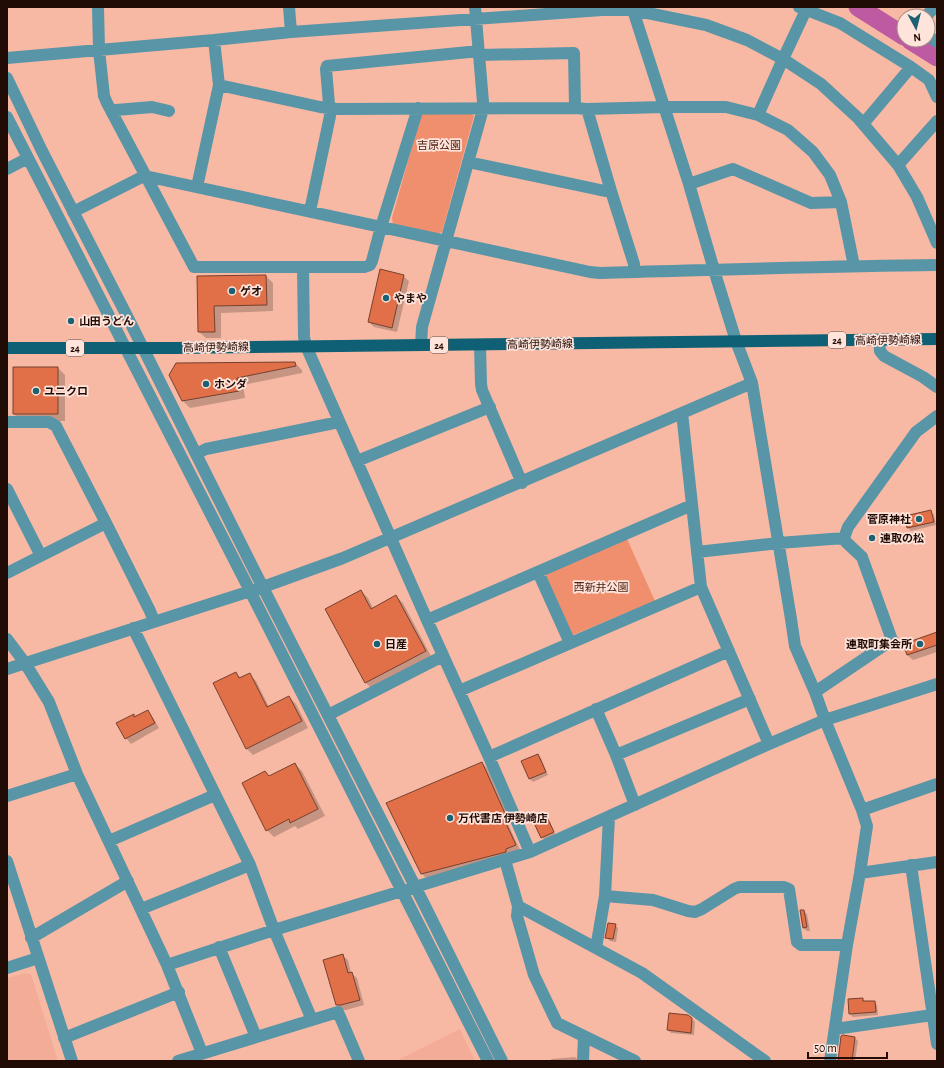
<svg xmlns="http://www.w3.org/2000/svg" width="944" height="1068" viewBox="0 0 944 1068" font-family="'Alegreya Sans','Noto Sans JP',sans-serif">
	<rect width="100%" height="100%" fill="#f8b9a4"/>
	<path fill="#f3ad96" d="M 25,973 L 31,974 L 58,1061 L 7,1061 L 7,978 Z
		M 460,1029 L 475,1061 L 396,1061 Z"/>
	<path fill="#f08f6e" d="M 422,114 L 472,114 L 474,116 L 442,232 L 438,234 L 393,224 L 392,218 L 420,118 Z
		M 627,539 L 655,601 L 573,635 L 569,633 L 545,574 Z"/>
	<path fill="#0003" d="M 266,276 L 273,283 L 273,311 L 221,313 L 221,338 L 206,338 L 199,332 L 198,277 Z
		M 403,276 L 409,281 L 397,332 L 374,327 L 369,322 Z
		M 295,363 L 302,370 L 302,373 L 243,385 L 245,398 L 190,408 L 183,401 L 170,375 Z
		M 58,368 L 65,375 L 65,421 L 21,421 L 14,414 Z
		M 931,511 L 934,515 L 936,525 L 911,531 L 908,528 Z
		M 361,591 L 368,598 L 373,608 L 396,596 L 403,603 L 432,658 L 373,690 L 366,683 L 327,609 Z
		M 937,633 L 937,652 L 913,660 L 907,655 L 904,644 Z
		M 236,673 L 241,678 L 249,674 L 256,681 L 269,707 L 289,697 L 296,704 L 308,728 L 253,755 L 246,748 Z
		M 147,711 L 152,716 L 159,728 L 131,744 L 126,738 L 134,715 L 136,717 Z
		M 538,755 L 541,758 L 548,775 L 533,782 L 530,779 Z
		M 482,763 L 487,768 L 511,823 L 508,824 L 520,850 L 427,879 L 422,874 Z
		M 295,764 L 302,771 L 325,816 L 298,829 L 295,826 L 274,837 L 267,830 L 269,777 Z
		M 546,818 L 550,822 L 556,836 L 545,840 L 542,837 Z
		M 803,911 L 807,914 L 810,931 L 807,931 L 803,928 Z
		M 615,925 L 618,928 L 616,942 L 610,941 L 606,937 Z
		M 342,955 L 348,960 L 351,973 L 357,978 L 364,1005 L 346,1010 L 342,1010 L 337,1004 Z
		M 862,999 L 866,1002 L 874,1002 L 877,1005 L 878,1015 L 853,1017 L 850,1014 Z
		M 692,1019 L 695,1022 L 694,1035 L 671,1033 L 668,1030 Z
		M 842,1037 L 855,1038 L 858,1041 L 855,1061 L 839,1061 Z
		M 575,1057 L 579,1061 L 551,1061 L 551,1059 Z"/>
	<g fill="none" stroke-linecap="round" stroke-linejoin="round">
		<path stroke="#bd5aa1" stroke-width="19" d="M 858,7 L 904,36
			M 910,40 L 937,57"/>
	</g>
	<path fill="#e17048" stroke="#75412f" d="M 380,269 L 404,275 L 392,328 L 368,322 Z
		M 266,275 L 267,305 L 214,306 L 215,332 L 198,332 L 197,276 Z
		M 295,362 L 296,366 L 237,378 L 239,391 L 182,401 L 169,375 L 176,363 Z
		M 13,367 L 58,367 L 58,414 L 13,414 Z
		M 931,510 L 934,522 L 907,528 L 905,516 Z
		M 361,590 L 371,609 L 396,595 L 426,651 L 365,683 L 325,609 Z
		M 937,632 L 937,645 L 907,655 L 903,644 Z
		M 236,672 L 239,678 L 250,673 L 267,707 L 289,696 L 302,721 L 246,749 L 213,683 Z
		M 148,710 L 155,723 L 125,739 L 116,723 L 134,714 L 134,717 Z
		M 538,754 L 546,772 L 529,779 L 521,761 Z
		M 482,762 L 507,818 L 504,819 L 516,845 L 506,849 L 506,852 L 421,874 L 386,803 Z
		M 295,763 L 318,809 L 290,823 L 289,819 L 266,831 L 242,783 L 265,771 L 269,776 Z
		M 547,817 L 554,832 L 541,838 L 534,823 Z
		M 800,910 L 804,910 L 807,927 L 803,928 Z
		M 608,923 L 616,924 L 613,939 L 605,938 Z
		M 343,954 L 348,973 L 352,972 L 360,1000 L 341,1005 L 336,1005 L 323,960 Z
		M 863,998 L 863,1001 L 875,1001 L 876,1012 L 849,1014 L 848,999 Z
		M 669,1013 L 688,1015 L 692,1018 L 691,1033 L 667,1030 Z
		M 843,1035 L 855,1037 L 852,1061 L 838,1061 L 841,1036 Z"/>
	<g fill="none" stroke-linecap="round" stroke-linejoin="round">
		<path stroke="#5895a7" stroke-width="12" d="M 98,7 L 99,50 L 104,96 L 107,103 L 194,267 L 364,267 L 370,265 L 372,261 L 381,227 L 418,108
			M 289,7 L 291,32
			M 799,7 L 840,23 L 911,67 L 929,80 L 937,97
			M 926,16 L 935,7
			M 928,36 L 937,42
			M 479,55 L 574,53 L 575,108
			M 7,58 L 214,40 L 291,32 L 602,10 L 633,10 L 706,25 L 747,40 L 783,59 L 821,84 L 858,118 L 898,165 L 917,197 L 937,243
			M 7,78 L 42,151 L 127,316 L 251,564 L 423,902 L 502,1061
			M 219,85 L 320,107 L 337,109 L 575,108 L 587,109 L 664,107 L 726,107 L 758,115 L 788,130 L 813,152 L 830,175 L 841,202 L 854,266
			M 587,109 L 611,191 L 634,264 L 634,272
			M 112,113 L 116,110 L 152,107 L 169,111
			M 758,115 L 783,59 L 806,10
			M 7,117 L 243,577 L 488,1061
			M 863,124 L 911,67
			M 468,162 L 605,191 L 611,191
			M 898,165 L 937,121
			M 7,169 L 28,158
			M 689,184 L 733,169 L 811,203 L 841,202
			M 197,187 L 219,85 L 214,40
			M 310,211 L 330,116 L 326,69 L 327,66 L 479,51
			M 73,212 L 140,178 L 145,176 L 590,272 L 600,273 C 713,270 825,266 937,265
			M 303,267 L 304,337 L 306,346 L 427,620 L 489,757 L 530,852
			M 879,340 L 880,351 L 884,356 L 923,377 L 937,387
			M 421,345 L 422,327 L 483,109 L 483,102 L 475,7
			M 480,345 L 481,384 L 482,390 L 522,483
			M 752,383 L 791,619 L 795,646 L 815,692 L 825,720 L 862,810 L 867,826 L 860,873 L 847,945 L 830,1061
			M 682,413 L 701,587 L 769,744
			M 7,422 L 49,422 L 56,426 L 106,523 L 150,611 L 154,621
			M 196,454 L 206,449 L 339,422
			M 357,461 L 490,407
			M 7,489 L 41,556
			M 844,538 L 848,527 L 916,432 L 937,416
			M 697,552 L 779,543 L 844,538
			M 538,572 L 570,643
			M 7,573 L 106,523
			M 427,620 L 692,505
			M 133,628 L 138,638 L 250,865 L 274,930 L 312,1020
			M 7,639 L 25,663 L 49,702 L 77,774 L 167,965 L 202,1053
			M 7,669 L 263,587 L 343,558 L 752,383 L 736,341 L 714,270 L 689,184 L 632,7
			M 459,691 L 701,587
			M 815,692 L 892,640 L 862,557 L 846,542 L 844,538
			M 596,709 L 616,755 L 635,805
			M 328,715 L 443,656
			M 616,755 L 750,699
			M 489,757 L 729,651
			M 7,796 L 77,774
			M 862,810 L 937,784
			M 109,841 L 215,795
			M 505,860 L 518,906 L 642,973 L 765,1061
			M 7,861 L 72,1061
			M 911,865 L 937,1044
			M 860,873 L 937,862
			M 605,896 L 653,900 L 688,911 L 695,912 L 702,909 L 734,889 L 739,887 L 784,887 L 789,889 L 797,942 L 801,945 L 847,945
			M 518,906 L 517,916 L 534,975 L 557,1023 L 635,1061
			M 141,909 L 250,865
			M 31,938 L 128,881
			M 219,947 L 256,1037
			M 596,948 L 605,896 L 609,817
			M 167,965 L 274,930 L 530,852 L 769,744 L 825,720 L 937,684
			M 7,968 L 38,958
			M 835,1029 L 932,1015
			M 64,1038 L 179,992
			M 178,1061 L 338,1012 L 359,1061
			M 583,1061 L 584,1036"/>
		<path stroke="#0f6074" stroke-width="12" d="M 7,348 L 175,348 L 937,339"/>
	</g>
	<g fill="#1c6173" stroke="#ffe4db" stroke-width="1.5">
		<circle cx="232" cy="291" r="4"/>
		<circle cx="386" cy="298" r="4"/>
		<circle cx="71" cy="321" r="4"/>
		<circle cx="206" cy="384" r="4"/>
		<circle cx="36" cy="391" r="4"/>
		<circle cx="919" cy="519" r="4"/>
		<circle cx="872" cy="538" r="4"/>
		<circle cx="377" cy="644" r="4"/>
		<circle cx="920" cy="644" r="4"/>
		<circle cx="450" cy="818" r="4"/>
	</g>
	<g text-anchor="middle" stroke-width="3.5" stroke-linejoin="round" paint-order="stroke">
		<g fill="#ffe4db" stroke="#634c45" stroke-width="1">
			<rect x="828" y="332" width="18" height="16" rx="3"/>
			<rect x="430" y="337" width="18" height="16" rx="3"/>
			<rect x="66" y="340" width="18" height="16" rx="3"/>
		</g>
		<g font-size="10" font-weight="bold" fill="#200b05">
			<text x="837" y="344">24</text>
			<text x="439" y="349">24</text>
			<text x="75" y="352">24</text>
		</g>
		<g font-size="11" fill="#4f2213" stroke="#ffe4db">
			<text x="439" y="149">吉原公園</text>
			<text x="601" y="591">西新井公園</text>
		</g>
		<g font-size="11" font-weight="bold" fill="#200b05" stroke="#ffe4db" text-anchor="start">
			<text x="240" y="295">ゲオ</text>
			<text x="394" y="302">やまや</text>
			<text x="79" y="325">山田うどん</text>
			<text x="214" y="388">ホンダ</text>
			<text x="44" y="395">ユニクロ</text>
			<text x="911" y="523" text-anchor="end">菅原神社</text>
			<text x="880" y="542">連取の松</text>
			<text x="385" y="648">日産</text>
			<text x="912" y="648" text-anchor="end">連取町集会所</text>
			<text x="458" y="822">万代書店 伊勢崎店</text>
		</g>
		<g font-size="11" fill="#200b05" stroke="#ffe4db">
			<text transform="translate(888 340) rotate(-1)" y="4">高崎伊勢崎線</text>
			<text transform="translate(540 344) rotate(-1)" y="4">高崎伊勢崎線</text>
			<text transform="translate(216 347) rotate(-1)" y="4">高崎伊勢崎線</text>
		</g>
	</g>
	<rect width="944" height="1068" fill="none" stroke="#200b05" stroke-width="16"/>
	<g transform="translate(916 28) rotate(173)"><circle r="19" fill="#ffe4db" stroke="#a68d85"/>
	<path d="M0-3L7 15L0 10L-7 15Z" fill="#1c6173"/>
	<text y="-6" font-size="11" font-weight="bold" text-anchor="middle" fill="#200b05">N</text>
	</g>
	<path d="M808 1052v6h79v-6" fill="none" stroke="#200b05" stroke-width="2"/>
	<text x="814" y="1052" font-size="12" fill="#200b05" stroke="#ffe4db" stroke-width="3" paint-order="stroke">50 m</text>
</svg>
